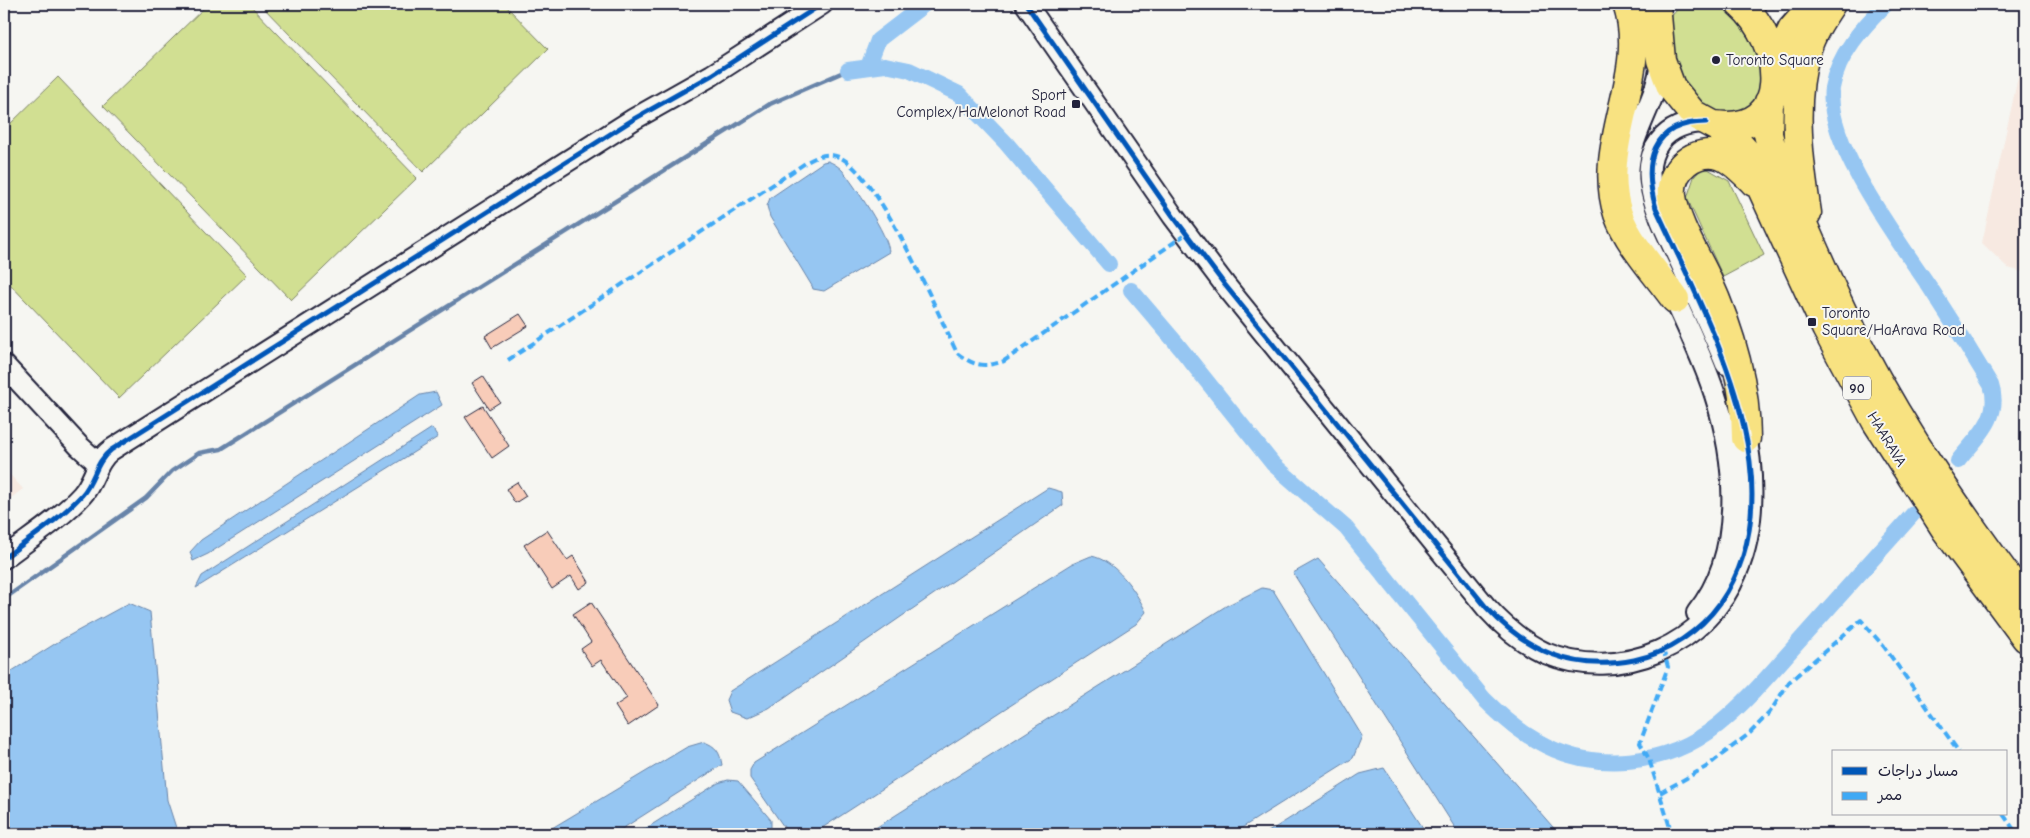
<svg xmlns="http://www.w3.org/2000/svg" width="2030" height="838" viewBox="0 0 2030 838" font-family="'Comic Neue','Playpen Sans Arabic',sans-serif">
	<rect width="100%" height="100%" fill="#f6f6f2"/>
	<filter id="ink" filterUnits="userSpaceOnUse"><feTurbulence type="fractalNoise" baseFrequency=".02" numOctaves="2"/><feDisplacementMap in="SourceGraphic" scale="10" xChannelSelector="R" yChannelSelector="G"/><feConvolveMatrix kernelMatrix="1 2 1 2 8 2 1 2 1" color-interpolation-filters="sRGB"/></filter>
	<g filter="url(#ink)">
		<path fill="#f7e9e1" d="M 2026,40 L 2026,273 L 2008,268 L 1982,243 Z
			M 4,468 L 23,489 L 4,503 Z"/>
		<path fill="#d1df92" stroke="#7a8066" d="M 208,4 L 249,4 L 417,178 L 291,300 L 103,106 Z
			M 260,4 L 504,4 L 548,49 L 423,172 Z
			M 1682,4 L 1730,4 L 1767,56 L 1760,105 L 1716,120 L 1676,84 L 1670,18 Z
			M 58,77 L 247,275 L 119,398 L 4,278 L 4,130 Z
			M 1708,169 L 1729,181 L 1764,255 L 1723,277 L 1687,198 L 1694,177 L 1700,170 Z"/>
		<path fill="#96c6f2" stroke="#6884a9" d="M 828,161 C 833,163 838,166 842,170 C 853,183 889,236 889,252 L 824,291 L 813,289 L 812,286 L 770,217 L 767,206 L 770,198 L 823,162 Z
			M 436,392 L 442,405 L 208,554 L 193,561 L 190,552 L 201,540 L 420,395 Z
			M 432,428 L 438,437 L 196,588 L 202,576 Z
			M 1048,488 L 1062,492 L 1063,505 L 769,708 L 747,718 L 730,712 L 726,700 L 730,691 Z
			M 1091,556 C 1115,560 1136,591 1146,612 L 1136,624 L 822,828 C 808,834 799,837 786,830 L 750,778 L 750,770 L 754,763 L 1072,564 Z
			M 1318,559 L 1559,834 L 1459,834 L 1293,573 Z
			M 1262,588 L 1273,590 L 1362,736 L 1353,758 L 1232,834 L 866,834 L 1226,606 Z
			M 129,603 L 150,612 L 167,800 L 178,834 L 4,834 L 4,676 L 61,640 Z
			M 704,742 C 716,746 720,752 722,765 L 614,834 L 542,834 L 687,747 Z
			M 1384,768 L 1427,834 L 1265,834 L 1360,774 Z
			M 728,780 L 738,781 L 771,820 L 771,834 L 637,834 L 718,783 Z"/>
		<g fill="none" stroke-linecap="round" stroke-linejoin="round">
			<path stroke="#6884a9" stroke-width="4.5" d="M 4,599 L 146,498 L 172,471 L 199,453 L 221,449 L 770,104 L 848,70"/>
			<path stroke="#96c6f2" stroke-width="16" d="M 1886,4 C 1863,27 1838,54 1832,88 C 1824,143 1901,244 1931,289 C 1952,321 1972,353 1991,385 C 2002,417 1977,437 1958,461
				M 868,67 L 878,40 L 925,4
				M 848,70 L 885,65 L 909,70 L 959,94 L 1006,143 L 1109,264
				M 1131,290 L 1177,344 L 1273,464 L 1346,528 L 1484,699 C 1500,715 1517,730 1537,741 C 1594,774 1667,766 1718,725 C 1749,700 1775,668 1802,638 C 1839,597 1876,555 1913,514"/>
		</g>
		<path fill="#f8ccb9" stroke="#22223b" d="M 520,314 L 528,326 L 492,348 L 485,336 Z
			M 483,376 L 500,402 L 489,409 L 472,383 Z
			M 483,406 L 509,446 L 492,458 L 465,417 Z
			M 517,482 L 526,496 L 515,503 L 506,489 Z
			M 547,530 L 567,560 L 573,556 L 589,582 L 579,589 L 571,576 L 552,589 L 524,545 Z
			M 591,602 L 659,705 L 628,726 L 615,706 L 627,698 L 601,660 L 592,666 L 581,649 L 591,642 L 573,614 Z"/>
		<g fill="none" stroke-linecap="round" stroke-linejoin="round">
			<defs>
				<path id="minor" d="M 1026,4 L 1173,216 L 1225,285 L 1486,607 C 1503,626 1521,642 1545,653 C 1620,684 1708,645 1737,571 C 1756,526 1754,472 1744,425
					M 1661,62 C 1657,106 1623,140 1629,185 C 1634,221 1654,255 1669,287 C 1685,322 1703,358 1715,395 C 1737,463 1745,554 1697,613
					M 1706,122 C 1664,122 1642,151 1652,193 C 1658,219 1673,245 1684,270 C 1698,301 1713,332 1726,364
					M 4,365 L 79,446 L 98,463
					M 4,558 C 30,538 60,519 82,495 C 95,481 95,462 111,450 L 634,119 L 712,75 L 822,4"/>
				<path id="major" d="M 1775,64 L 1791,29 L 1813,4"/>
				<path id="highway" d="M 1627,4 C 1651,74 1595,143 1618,214 C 1628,243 1657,274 1675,299
					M 1656,4 L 1661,60 L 1671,87 L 1693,114 L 1728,133 L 1744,150 L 1826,328 L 1876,421 L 1946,530 L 2026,638
					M 1769,102 L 1768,134 L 1775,161 C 1803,223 1829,287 1860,348 C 1907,438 1965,521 2026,602
					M 1714,125 C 1796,136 1784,42 1740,4
					M 1807,213 C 1799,162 1791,101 1806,52 C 1811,34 1821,19 1831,4
					M 1746,438 C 1746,382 1729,327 1706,277 C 1695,254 1675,221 1672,196 C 1669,169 1695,147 1722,156 C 1734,161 1745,173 1754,182"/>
			</defs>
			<use href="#minor" stroke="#22223b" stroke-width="24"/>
			<use href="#major" stroke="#22223b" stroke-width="29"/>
			<use href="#highway" stroke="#22223b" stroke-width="31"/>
			<use href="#minor" stroke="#f6f6f2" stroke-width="20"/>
			<use href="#major" stroke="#f8e281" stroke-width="25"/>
			<use href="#highway" stroke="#f8e281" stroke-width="28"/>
			<path stroke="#3fa9f5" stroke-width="4" stroke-dasharray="8 4" stroke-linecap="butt" d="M 508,360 L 807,162 C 818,156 827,152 839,157 C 879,174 936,310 957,353 C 973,366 985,368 1004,361 L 1186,234
				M 1663,649 L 1668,667 L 1640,743 L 1649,759 L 1672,834
				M 1660,793 L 1706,767 L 1750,733 L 1770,712 L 1789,682 L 1861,620 L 1885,648 L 1959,752
				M 2003,814 L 2017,834"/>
			<defs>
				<path id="cycleway" d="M 1026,4 L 1173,216 L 1225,285 L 1486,607 C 1527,651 1573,672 1634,660 C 1668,653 1700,631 1720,603 C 1802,485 1707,320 1656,208 C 1642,162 1652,122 1706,122
					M 4,558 C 30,538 60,519 82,495 C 95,481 95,462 111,450 L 634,119 L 712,75 L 822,4"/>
			</defs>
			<use href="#cycleway" stroke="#f6f6f2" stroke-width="8"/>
			<use href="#cycleway" stroke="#0057b8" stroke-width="5"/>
		</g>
	</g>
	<g fill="#22223b" stroke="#f6f6f2" stroke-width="2">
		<circle cx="1716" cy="60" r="5"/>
		<rect x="1071" y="99" width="10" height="10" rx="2.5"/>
		<rect x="1807" y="317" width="10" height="10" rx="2.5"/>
	</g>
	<g text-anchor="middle" stroke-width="4" stroke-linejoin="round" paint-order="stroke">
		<rect fill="#f6f6f2" stroke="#626272" stroke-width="1" x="1843" y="376.5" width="28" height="23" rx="4"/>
		<g font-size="14" font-weight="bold" fill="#22223b">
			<text x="1857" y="393">90</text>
		</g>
		<g font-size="15" fill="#22223b" stroke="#f6f6f2" text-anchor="start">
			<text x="1726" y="65">Toronto Square</text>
			<text x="1066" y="100" text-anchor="end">Sport<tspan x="1066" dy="17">Complex/HaMelonot Road</tspan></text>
			<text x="1822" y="318">Toronto<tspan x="1822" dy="17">Square/HaArava Road</tspan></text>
		</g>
		<g font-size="15" fill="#22223b" stroke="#f6f6f2">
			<text transform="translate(1887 439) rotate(59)" y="5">HAARAVA</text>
		</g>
	</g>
	<rect width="2030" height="838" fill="none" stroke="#f6f6f2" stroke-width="20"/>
	<rect x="10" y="10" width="2010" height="818" fill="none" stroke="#22223b" stroke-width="2" filter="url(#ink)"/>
	<rect x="1832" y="750" width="175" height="65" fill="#f6f6f2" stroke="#a1a1a9"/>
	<rect x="1842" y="767" width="25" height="8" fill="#0057b8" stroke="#a1a1a9"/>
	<text x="1878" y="776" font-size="15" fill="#22223b">مسار دراجات</text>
	<rect x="1842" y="792" width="25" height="8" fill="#3fa9f5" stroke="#a1a1a9"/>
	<text x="1878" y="800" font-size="15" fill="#22223b">ممر</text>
</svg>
